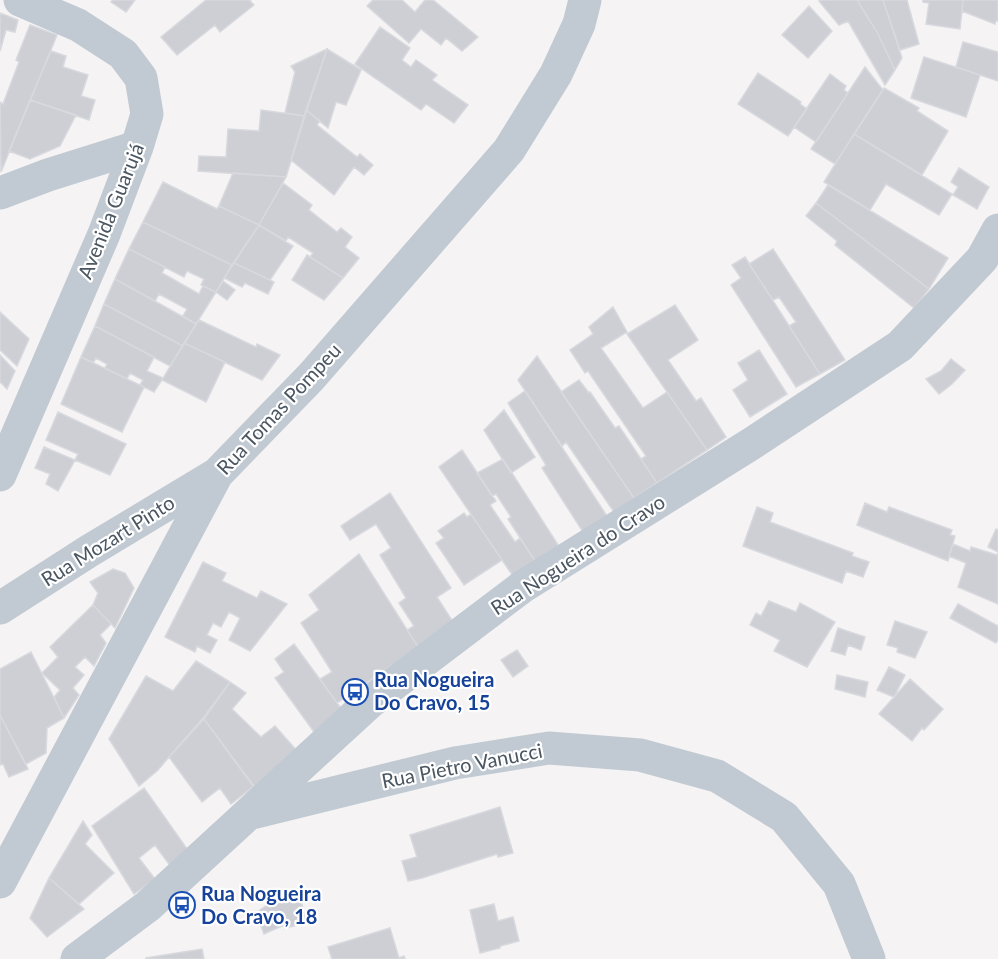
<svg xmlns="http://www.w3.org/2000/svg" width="998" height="959" viewBox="0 0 998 959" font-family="Lato,sans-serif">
	<rect width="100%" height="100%" fill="#f5f3f3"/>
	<path fill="#cdcfd5" stroke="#d7d9de" stroke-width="1.5" d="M 113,0 L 135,0 L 126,12 L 111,2 Z
		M 206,0 L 251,0 L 250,1 L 254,5 L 220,32 L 215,25 L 177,55 L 161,37 Z
		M 373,0 L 402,0 L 415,12 L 425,0 L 433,0 L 478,37 L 462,51 L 446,38 L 441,45 L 421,29 L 409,43 L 367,6 Z
		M 822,0 L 857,0 L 877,32 L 895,70 L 885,85 L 848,21 L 839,25 L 819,1 Z
		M 857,0 L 883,0 L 902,58 L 895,70 L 877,32 Z
		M 883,0 L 907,0 L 919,44 L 900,50 Z
		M 923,0 L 963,0 L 960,29 L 926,24 L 929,3 L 923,2 Z
		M 963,0 L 998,0 L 998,21 L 996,21 L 995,24 L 962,11 Z
		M 809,6 L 832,31 L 808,58 L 782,35 Z
		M 0,13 L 18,20 L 15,32 L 6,30 L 0,51 Z
		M 30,25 L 57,35 L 1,172 L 0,102 L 3,104 L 19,62 L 16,60 Z
		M 380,27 L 410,48 L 402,60 L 411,67 L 416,60 L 437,75 L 432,80 L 468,105 L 454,123 L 426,104 L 421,110 L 355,64 Z
		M 963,42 L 998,52 L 998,81 L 956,67 Z
		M 327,49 L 361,70 L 346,105 L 336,102 L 328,128 L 306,110 Z
		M 327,49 L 305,116 L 285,113 L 295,72 L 291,66 Z
		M 51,51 L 66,56 L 63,67 L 88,75 L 81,96 L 95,100 L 89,120 L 30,100 Z
		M 924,57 L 980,75 L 966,117 L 911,98 Z
		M 865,67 L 883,90 L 835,164 L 811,149 Z
		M 758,73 L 801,102 L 800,104 L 807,109 L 788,136 L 738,104 Z
		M 830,74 L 846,86 L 844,90 L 848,93 L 816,142 L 794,127 Z
		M 884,88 L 919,108 L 917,111 L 948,131 L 922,175 L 854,134 Z
		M 30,100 L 76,115 L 60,146 L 30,159 L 9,151 Z
		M 261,110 L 305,116 L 286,177 L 198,171 L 199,156 L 226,157 L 228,129 L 259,131 Z
		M 306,110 L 320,121 L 317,125 L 357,157 L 360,154 L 373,165 L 364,175 L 354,167 L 334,195 L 291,160 Z
		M 854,134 L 952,194 L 939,215 L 886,184 L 870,210 L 824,182 Z
		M 959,168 L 989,187 L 977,209 L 953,195 L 958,187 L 951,182 Z
		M 233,173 L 286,177 L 259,225 L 219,206 Z
		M 163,182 L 217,209 L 219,206 L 259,225 L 232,265 L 143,222 Z
		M 283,183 L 312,205 L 309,210 L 337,232 L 341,228 L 352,237 L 345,247 L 359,258 L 343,278 L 310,257 L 313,253 L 288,237 L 286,241 L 259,225 Z
		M 828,185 L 948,258 L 929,289 L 816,203 Z
		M 816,203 L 929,289 L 914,308 L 835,245 L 837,241 L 806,216 Z
		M 143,222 L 232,265 L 216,292 L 201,285 L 204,279 L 187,271 L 184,277 L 129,249 Z
		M 259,225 L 293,246 L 270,280 L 234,263 Z
		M 129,249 L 165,267 L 162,273 L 199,294 L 203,286 L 216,292 L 196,324 L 183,316 L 187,309 L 159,294 L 155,301 L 115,279 Z
		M 773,249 L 845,360 L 820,374 L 789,326 L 796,322 L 779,297 L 773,300 L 749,264 Z
		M 307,255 L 343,278 L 324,300 L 292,280 Z
		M 745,257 L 820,374 L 796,387 L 731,285 L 741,278 L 732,265 Z
		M 234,263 L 274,282 L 268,294 L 245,283 L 242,287 L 224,278 Z
		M 115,279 L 196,324 L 183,346 L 104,304 Z
		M 223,281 L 235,290 L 227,300 L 216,292 Z
		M 104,304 L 183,346 L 170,366 L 95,326 Z
		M 675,305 L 698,340 L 668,360 L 696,401 L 701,398 L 726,437 L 707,450 L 627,334 Z
		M 613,307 L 627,332 L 601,348 L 643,408 L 667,392 L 707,450 L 657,483 L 641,459 L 646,456 L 588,371 L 585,373 L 570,350 L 593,334 L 589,327 Z
		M 0,312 L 29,339 L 17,366 L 0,350 Z
		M 199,320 L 256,347 L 257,344 L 280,355 L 262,380 L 184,343 Z
		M 95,326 L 154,357 L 147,371 L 163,378 L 154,392 L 140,385 L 143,380 L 130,373 L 127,379 L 105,368 L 107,364 L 96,358 L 93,363 L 81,357 Z
		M 184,343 L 225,362 L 206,402 L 162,380 Z
		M 759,350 L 787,394 L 750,417 L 733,390 L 748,380 L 738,363 Z
		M 0,355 L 15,371 L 7,389 L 0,382 Z
		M 537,356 L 634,498 L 614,512 L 566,442 L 562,446 L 518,380 Z
		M 81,357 L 144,387 L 122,432 L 61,404 Z
		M 951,359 L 965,370 L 952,384 L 939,394 L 926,379 L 941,371 Z
		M 579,380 L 589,393 L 590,392 L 615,428 L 619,426 L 657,483 L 634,498 L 561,392 Z
		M 525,391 L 607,516 L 583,532 L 542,468 L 546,465 L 508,403 Z
		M 504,410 L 535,457 L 511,473 L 484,430 Z
		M 58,412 L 126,444 L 110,475 L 75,460 L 78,454 L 46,440 Z
		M 44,447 L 75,460 L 58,491 L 46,484 L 50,474 L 35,468 Z
		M 462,450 L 496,501 L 490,505 L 515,542 L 520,538 L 537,564 L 515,579 L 439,467 Z
		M 503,459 L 560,548 L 537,564 L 508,519 L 511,517 L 496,494 L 492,496 L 477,473 Z
		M 390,493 L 451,588 L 437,597 L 453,622 L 418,647 L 407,630 L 414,626 L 399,603 L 406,598 L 380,555 L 391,548 L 376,524 L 350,540 L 341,526 Z
		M 865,503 L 887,512 L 889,507 L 952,530 L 950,535 L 955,536 L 948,561 L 857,525 Z
		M 757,507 L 773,513 L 770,522 L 853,553 L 852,556 L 869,562 L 863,577 L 846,571 L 842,583 L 743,546 Z
		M 464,513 L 467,517 L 471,514 L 502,560 L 464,585 L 436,543 L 444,538 L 438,531 Z
		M 996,529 L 998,530 L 998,552 L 988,547 Z
		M 953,544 L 970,551 L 971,547 L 997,555 L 998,553 L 998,604 L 958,587 L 966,563 L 949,556 Z
		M 359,554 L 418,647 L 337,703 L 320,679 L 332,672 L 301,623 L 319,610 L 309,595 Z
		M 203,562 L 226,573 L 222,581 L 257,598 L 261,591 L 287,604 L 250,651 L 229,640 L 240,618 L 229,612 L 221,627 L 213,623 L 207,635 L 217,640 L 210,653 L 197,646 L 195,652 L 165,637 Z
		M 113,569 L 125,573 L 134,588 L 115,628 L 93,605 L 98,593 L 90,582 Z
		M 769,601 L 796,612 L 800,603 L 835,622 L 807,667 L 774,651 L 780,640 L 750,625 L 756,613 L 761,616 Z
		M 958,604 L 998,626 L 998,640 L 996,643 L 950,618 Z
		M 93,605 L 111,624 L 100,635 L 106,643 L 94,666 L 85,657 L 75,667 L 84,675 L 73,688 L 79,695 L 64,718 L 54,697 L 60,690 L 42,673 L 58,657 L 50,647 Z
		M 895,621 L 927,632 L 915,658 L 897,652 L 898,648 L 887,645 Z
		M 838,628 L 865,637 L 861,650 L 848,645 L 845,655 L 831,651 Z
		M 294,644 L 343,711 L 317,736 L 275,678 L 284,672 L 275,659 Z
		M 517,650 L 528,666 L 513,677 L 501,660 Z
		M 31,652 L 64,718 L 47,728 L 46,753 L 26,764 L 0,715 L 0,669 Z
		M 196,661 L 230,682 L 203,718 L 169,757 L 158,770 L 139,786 L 109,739 L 146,676 L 173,691 Z
		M 889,667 L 905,675 L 894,697 L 877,690 Z
		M 837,675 L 868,682 L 865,697 L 835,689 Z
		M 910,679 L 943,709 L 924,730 L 922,728 L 912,741 L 879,714 Z
		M 230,682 L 246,693 L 232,709 L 261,737 L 275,726 L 299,753 L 258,793 L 204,719 Z
		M 0,715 L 28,769 L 9,777 L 3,764 L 0,765 Z
		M 204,719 L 254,786 L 231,804 L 220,788 L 202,802 L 169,757 Z
		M 144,788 L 190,853 L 171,867 L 155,845 L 139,858 L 155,879 L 134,894 L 92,826 Z
		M 500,807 L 513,853 L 498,857 L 497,854 L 422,878 L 408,881 L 402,861 L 417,857 L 410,835 Z
		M 83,821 L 92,835 L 85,844 L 114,873 L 79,904 L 49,878 Z
		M 49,878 L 84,909 L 47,937 L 30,918 Z
		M 299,889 L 305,920 L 303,920 L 303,924 L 285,928 L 284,925 L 264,934 L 256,913 L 267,905 L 266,902 Z
		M 494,904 L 498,921 L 513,917 L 519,941 L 500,946 L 500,948 L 480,953 L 470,910 Z
		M 390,928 L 399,958 L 404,956 L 405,959 L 332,959 L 328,947 Z
		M 202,949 L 204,959 L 146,959 L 146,958 Z"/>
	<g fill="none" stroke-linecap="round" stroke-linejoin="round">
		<path stroke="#c1cad2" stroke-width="33" d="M 0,193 L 48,175 L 137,147
			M 0,475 L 104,234 L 137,147 L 147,114 L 141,78 L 123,54 L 78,25 L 20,0
			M 0,608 L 89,551 L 217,474
			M 252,813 L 455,763 L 549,748 L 640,755 L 717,776 L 784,817 L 839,884 L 869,959
			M 0,882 L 217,474 L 311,377 L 509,150 L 556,74 L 579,24 L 585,0
			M 77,959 L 148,906 L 370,702 L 522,587 L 751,444 L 900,346 L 982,259 L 998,230"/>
	</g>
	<defs>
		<symbol id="bus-ring" viewBox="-11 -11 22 22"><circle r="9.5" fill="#fff" stroke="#1a4fb4" stroke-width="1.5"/><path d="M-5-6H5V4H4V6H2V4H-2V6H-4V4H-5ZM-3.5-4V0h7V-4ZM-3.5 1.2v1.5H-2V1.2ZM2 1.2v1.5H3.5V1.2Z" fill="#1a4fb4"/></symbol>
	</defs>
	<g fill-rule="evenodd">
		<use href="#bus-ring" x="340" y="677" width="30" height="30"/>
		<use href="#bus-ring" x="167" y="890" width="30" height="30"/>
	</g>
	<g text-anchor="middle" stroke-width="4.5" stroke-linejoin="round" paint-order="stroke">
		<g font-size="20" fill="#4a5661" stroke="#fff">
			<text transform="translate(111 211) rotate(-68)" y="7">Avenida Guarujá</text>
			<text transform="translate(279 409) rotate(-47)" y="7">Rua Tomas Pompeu</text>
			<text transform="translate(108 541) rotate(-32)" y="7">Rua Mozart Pinto</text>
			<text transform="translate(578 555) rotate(-33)" y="7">Rua Nogueira do Cravo</text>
			<text transform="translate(462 766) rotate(-11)" y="7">Rua Pietro Vanucci</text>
		</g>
		<g font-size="20" font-weight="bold" fill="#164399" stroke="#fff" text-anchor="start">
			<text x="374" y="687">Rua Nogueira<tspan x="374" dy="23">Do Cravo, 15</tspan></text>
			<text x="201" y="901">Rua Nogueira<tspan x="201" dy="23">Do Cravo, 18</tspan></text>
		</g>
	</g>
</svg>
